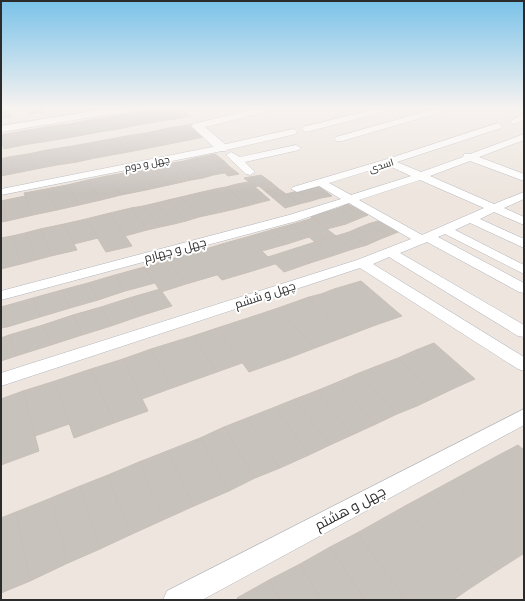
<svg xmlns="http://www.w3.org/2000/svg" width="525" height="601" viewBox="0 0 525 601" font-family="'IBM Plex Sans',Cairo,sans-serif">
	<rect width="100%" height="100%" fill="#ede5de"/>
	<path fill="#c8c2bd" stroke="#c8c0b8" d="M 1,109 L 7,109 L 11,117 L 1,118 Z
		M 26,109 L 43,109 L 45,112 L 29,114 Z
		M 163,109 L 182,109 L 191,116 L 175,119 Z
		M 163,109 L 175,119 L 166,120 L 153,110 Z
		M 153,110 L 166,120 L 156,122 L 144,111 Z
		M 144,111 L 156,122 L 138,125 L 126,114 Z
		M 126,114 L 138,125 L 119,129 L 108,117 Z
		M 108,117 L 119,129 L 99,132 L 89,120 Z
		M 89,120 L 99,132 L 78,136 L 69,124 Z
		M 69,124 L 78,136 L 61,139 L 52,126 Z
		M 192,124 L 208,136 L 198,138 L 183,126 Z
		M 52,126 L 61,139 L 42,142 L 35,129 Z
		M 183,126 L 198,138 L 189,140 L 174,127 Z
		M 174,127 L 189,140 L 179,142 L 164,129 Z
		M 35,129 L 42,142 L 23,145 L 16,132 Z
		M 164,129 L 179,142 L 169,144 L 155,131 Z
		M 155,131 L 169,144 L 159,146 L 146,133 Z
		M 16,132 L 23,145 L 4,149 L 1,141 L 1,135 Z
		M 146,133 L 159,146 L 139,150 L 126,136 Z
		M 126,136 L 139,150 L 128,152 L 116,138 Z
		M 116,138 L 128,152 L 117,154 L 105,140 Z
		M 105,140 L 117,154 L 95,158 L 84,144 Z
		M 84,144 L 95,158 L 77,162 L 66,147 Z
		M 66,147 L 77,162 L 57,165 L 47,150 Z
		M 47,150 L 57,165 L 36,169 L 28,154 Z
		M 28,154 L 36,169 L 16,173 L 8,157 Z
		M 215,154 L 224,161 L 213,163 L 205,156 Z
		M 205,156 L 220,169 L 224,173 L 213,175 L 195,158 Z
		M 8,157 L 16,173 L 1,176 L 1,159 Z
		M 195,158 L 213,175 L 203,178 L 184,161 Z
		M 184,161 L 203,178 L 191,180 L 173,163 Z
		M 224,161 L 230,167 L 220,169 L 213,163 Z
		M 173,163 L 191,180 L 169,185 L 153,167 Z
		M 153,167 L 169,185 L 146,190 L 130,172 Z
		M 230,167 L 239,174 L 228,176 L 220,169 Z
		M 130,172 L 146,190 L 121,195 L 107,176 Z
		M 261,175 L 272,183 L 255,187 L 244,178 Z
		M 107,176 L 121,195 L 101,200 L 88,180 Z
		M 88,180 L 101,200 L 79,205 L 67,185 Z
		M 248,182 L 255,187 L 270,200 L 258,203 L 237,184 Z
		M 272,183 L 279,189 L 266,192 L 259,186 Z
		M 237,184 L 258,203 L 247,206 L 226,187 Z
		M 67,185 L 79,205 L 57,210 L 46,189 Z
		M 318,186 L 332,196 L 321,198 L 308,189 Z
		M 226,187 L 247,206 L 235,209 L 215,189 Z
		M 46,189 L 57,210 L 33,215 L 24,193 Z
		M 215,189 L 235,209 L 222,212 L 202,192 Z
		M 279,189 L 286,194 L 272,197 L 266,192 Z
		M 308,189 L 321,198 L 311,201 L 298,191 Z
		M 298,191 L 311,201 L 299,204 L 286,194 Z
		M 202,192 L 222,212 L 199,217 L 181,197 Z
		M 286,194 L 299,204 L 285,208 L 272,197 Z
		M 25,196 L 33,215 L 7,221 L 1,201 Z
		M 181,197 L 199,217 L 186,221 L 168,200 Z
		M 168,200 L 186,221 L 174,224 L 156,203 Z
		M 156,203 L 174,224 L 160,227 L 143,206 Z
		M 348,204 L 368,215 L 358,219 L 339,208 Z
		M 1,205 L 7,221 L 1,222 Z
		M 143,206 L 160,227 L 147,230 L 131,208 Z
		M 131,208 L 147,230 L 125,236 L 110,213 Z
		M 339,208 L 358,219 L 346,224 L 326,212 Z
		M 326,212 L 346,224 L 327,229 L 311,217 Z
		M 110,213 L 132,246 L 106,252 L 86,219 Z
		M 313,218 L 327,229 L 336,236 L 326,239 L 303,221 Z
		M 86,219 L 98,238 L 74,244 L 64,224 Z
		M 303,221 L 326,239 L 315,242 L 293,224 Z
		M 378,221 L 398,232 L 388,236 L 368,224 Z
		M 64,224 L 77,250 L 51,256 L 40,229 Z
		M 293,224 L 309,237 L 287,244 L 271,230 Z
		M 368,224 L 388,236 L 378,240 L 358,228 Z
		M 358,228 L 378,240 L 367,245 L 349,232 Z
		M 40,229 L 51,256 L 36,260 L 25,233 Z
		M 271,230 L 287,244 L 262,251 L 247,237 Z
		M 349,232 L 367,245 L 353,249 L 336,236 Z
		M 25,233 L 36,260 L 21,264 L 12,236 Z
		M 12,236 L 21,264 L 1,269 L 1,238 Z
		M 336,236 L 353,249 L 332,256 L 315,242 Z
		M 247,237 L 262,251 L 275,264 L 249,272 L 222,244 Z
		M 315,242 L 332,256 L 310,263 L 293,249 Z
		M 222,244 L 249,272 L 222,280 L 196,252 Z
		M 293,249 L 310,263 L 284,272 L 268,257 Z
		M 196,252 L 217,275 L 186,284 L 167,260 Z
		M 167,260 L 186,284 L 161,292 L 144,267 Z
		M 144,267 L 155,283 L 125,291 L 115,275 Z
		M 115,275 L 125,291 L 98,300 L 88,283 Z
		M 361,281 L 402,316 L 373,326 L 334,289 Z
		M 88,283 L 98,300 L 70,308 L 62,290 Z
		M 160,289 L 172,306 L 140,316 L 129,298 Z
		M 334,289 L 373,326 L 360,331 L 321,294 Z
		M 62,290 L 70,308 L 40,317 L 33,298 Z
		M 321,294 L 360,331 L 347,336 L 309,297 Z
		M 309,297 L 347,336 L 315,348 L 278,308 Z
		M 33,298 L 40,317 L 7,327 L 1,307 Z
		M 129,298 L 140,316 L 111,326 L 101,307 Z
		M 1,307 L 7,327 L 1,328 Z
		M 101,307 L 111,326 L 82,335 L 73,315 Z
		M 278,308 L 315,348 L 289,358 L 254,316 Z
		M 73,315 L 82,335 L 51,345 L 43,325 Z
		M 254,316 L 289,358 L 249,372 L 217,328 Z
		M 43,325 L 51,345 L 16,356 L 9,335 Z
		M 217,328 L 242,363 L 217,372 L 193,336 Z
		M 9,335 L 16,356 L 1,361 L 1,338 Z
		M 193,336 L 217,372 L 172,388 L 151,349 Z
		M 434,343 L 475,379 L 457,387 L 416,350 Z
		M 151,349 L 172,388 L 142,399 L 123,359 Z
		M 416,350 L 457,387 L 438,396 L 398,358 Z
		M 398,358 L 438,396 L 417,406 L 377,366 Z
		M 123,359 L 148,411 L 114,423 L 91,369 Z
		M 377,366 L 417,406 L 397,414 L 359,373 Z
		M 91,369 L 114,423 L 74,438 L 55,381 Z
		M 359,373 L 397,414 L 376,424 L 338,382 Z
		M 55,381 L 69,424 L 35,436 L 23,391 Z
		M 338,382 L 376,424 L 352,435 L 316,391 Z
		M 23,391 L 39,451 L 1,465 L 1,399 Z
		M 316,391 L 352,435 L 330,445 L 295,399 Z
		M 295,399 L 330,445 L 309,455 L 275,407 Z
		M 275,407 L 309,455 L 280,468 L 247,418 Z
		M 247,418 L 280,468 L 255,478 L 224,427 Z
		M 224,427 L 255,478 L 229,491 L 200,438 Z
		M 200,438 L 229,491 L 194,506 L 167,451 Z
		M 518,445 L 524,450 L 524,482 L 497,456 Z
		M 167,451 L 194,506 L 163,520 L 139,462 Z
		M 497,456 L 524,482 L 524,514 L 477,467 Z
		M 139,462 L 163,520 L 130,535 L 108,475 Z
		M 477,467 L 524,514 L 524,553 L 523,554 L 453,480 Z
		M 108,475 L 130,535 L 100,549 L 80,486 Z
		M 453,480 L 523,554 L 498,570 L 429,493 Z
		M 80,486 L 100,549 L 68,563 L 51,498 Z
		M 429,493 L 498,570 L 472,587 L 405,506 Z
		M 51,498 L 68,563 L 30,581 L 16,512 Z
		M 405,506 L 472,587 L 453,600 L 406,600 L 357,533 Z
		M 16,512 L 30,581 L 1,593 L 1,518 Z
		M 357,533 L 406,600 L 365,600 L 330,547 Z
		M 330,547 L 365,600 L 321,600 L 300,564 Z
		M 300,564 L 321,600 L 280,600 L 269,580 Z
		M 269,580 L 280,600 L 238,600 L 237,598 Z"/>
	<g fill="none" stroke-linecap="round" stroke-linejoin="round">
		<defs>
			<path id="minor" d="M 375,109 L 388,109 L 387,111 L 306,132 L 302,129 L 303,127 Z
				M 434,109 L 446,109 L 445,111 L 342,141 L 336,141 L 334,139 L 336,137 Z
				M 524,114 L 524,120 L 514,124 L 510,121 Z
				M 498,123 L 502,126 L 501,128 L 397,162 L 421,172 L 463,157 L 464,154 L 470,154 L 524,134 L 524,140 L 479,157 L 524,174 L 524,181 L 470,161 L 430,176 L 494,204 L 524,192 L 524,199 L 504,208 L 524,217 L 524,225 L 494,212 L 480,219 L 524,239 L 524,248 L 470,223 L 455,230 L 524,265 L 524,274 L 445,234 L 438,237 L 524,283 L 524,293 L 519,292 L 427,242 L 400,253 L 524,325 L 524,337 L 518,336 L 389,257 L 373,264 L 524,357 L 524,371 L 518,369 L 360,268 L 1,386 L 1,373 L 357,260 L 411,239 L 349,203 L 297,221 L 1,300 L 1,291 L 289,215 L 341,199 L 319,186 L 297,192 L 291,189 L 293,187 L 384,160 ZM 387,165 L 411,176 L 351,195 L 329,183 ZM 420,180 L 484,208 L 422,235 L 359,200 Z
				M 293,129 L 296,130 L 297,132 L 296,134 L 222,151 L 1,195 L 1,189 L 222,145 Z
				M 296,145 L 301,148 L 299,150 L 245,162 L 255,172 L 250,175 L 246,174 L 226,155 L 231,152 L 240,157 Z
				M 524,409 L 524,425 L 202,600 L 163,600 L 167,591 Z"/>
			<path id="tertiary" d="M 105,109 L 128,109 L 123,112 L 1,132 L 1,126 Z
				M 254,109 L 271,109 L 270,111 L 205,127 L 226,145 L 228,148 L 226,151 L 218,151 L 191,126 L 193,124 Z"/>
		</defs>
		<use href="#minor" stroke="#b1b5be" stroke-width="1"/>
		<use href="#tertiary" stroke="#b1b5be" stroke-width="1"/>
		<use href="#minor" fill="#fff" fill-rule="evenodd"/>
		<use href="#tertiary" fill="#fff" fill-rule="evenodd"/>
	</g>
	<linearGradient id="sky" x2="0" y2="1"><stop stop-color="#7ac2e9"/><stop offset="0.56" stop-color="#f7f3f0"/><stop offset="1" stop-color="#f7f3f0" stop-opacity="0"/></linearGradient>
	<rect width="525" height="193" fill="url(#sky)"/>
	<g text-anchor="middle" stroke-width="4" stroke-linejoin="round" paint-order="stroke">
		<g font-size="10" fill="#2b2b2b" stroke="#fff">
			<text transform="translate(147 163) rotate(-11)" y="4">چهل و دوم</text>
			<text transform="translate(381 165) rotate(-18)" y="4">اسدی</text>
		</g>
		<g font-size="12" fill="#2b2b2b" stroke="#fff">
			<text transform="translate(175 250) rotate(-15)" y="4">چهل و چهارم</text>
			<text transform="translate(265 295) rotate(-18)" y="4">چهل و ششم</text>
		</g>
		<g font-size="14" fill="#2b2b2b" stroke="#fff">
			<text transform="translate(350 508) rotate(-28)" y="5">چهل و هشتم</text>
		</g>
	</g>
	<rect width="525" height="601" fill="none" stroke="#2b2b2b" stroke-width="4"/>
</svg>
